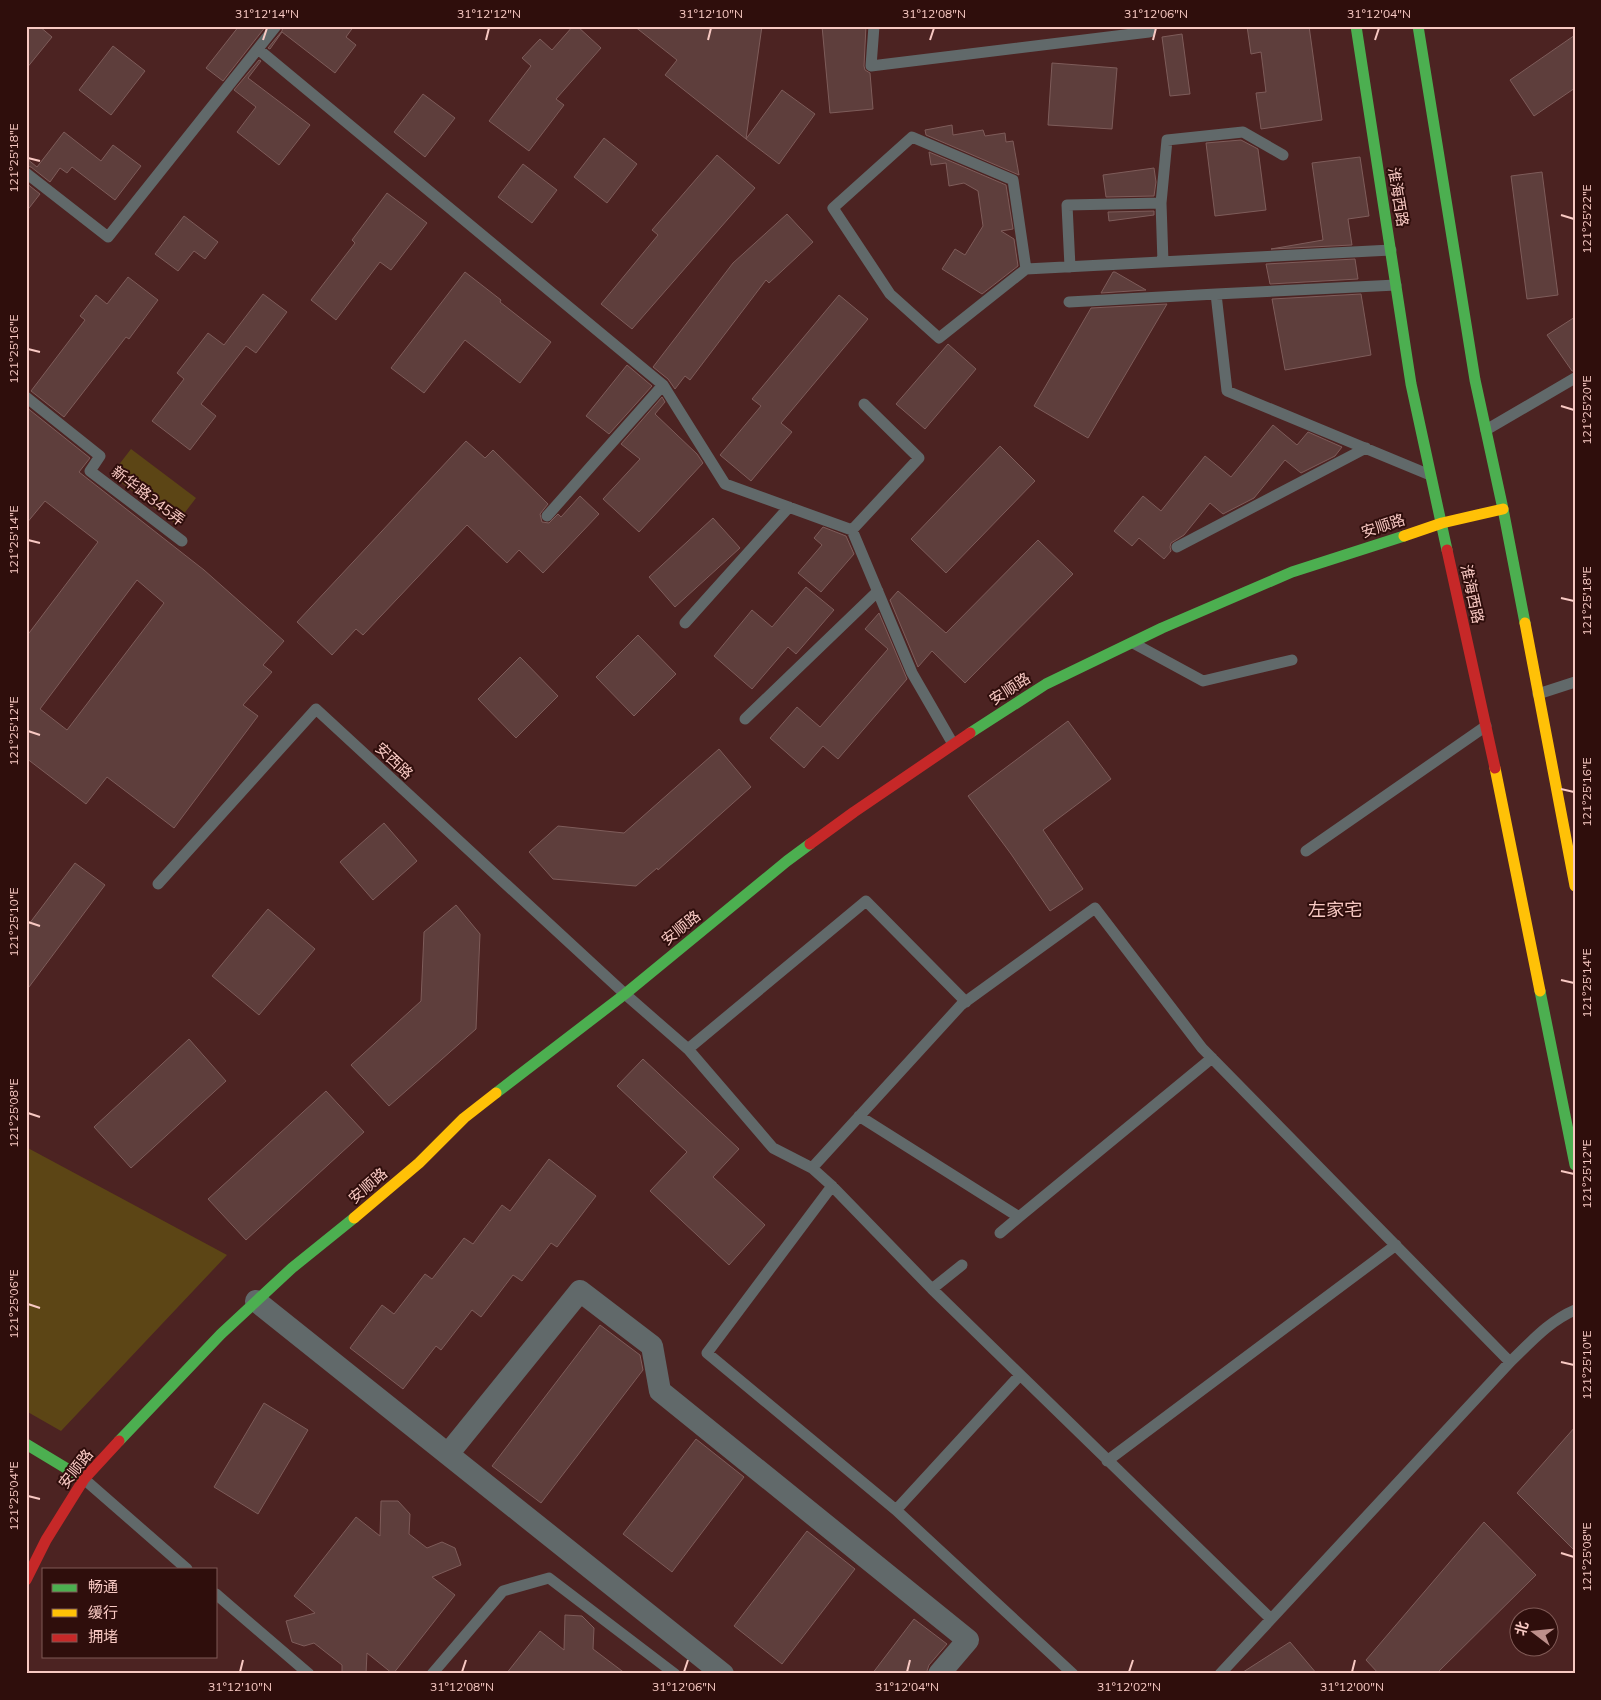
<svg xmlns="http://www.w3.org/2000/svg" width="1601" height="1700" viewBox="0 0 1601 1700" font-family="Mulish,'Noto Sans SC',sans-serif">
	<rect width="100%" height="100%" fill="#4c2322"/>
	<path fill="#5c4515" d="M 131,449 L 196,498 L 176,524 L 111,475 Z
		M 26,1147 L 227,1255 L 61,1431 L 26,1411 Z"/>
	<path fill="#5e3e3c" stroke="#7e5c5a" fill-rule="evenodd" d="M 26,26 L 39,26 L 52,37 L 26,69 Z
		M 239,26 L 266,26 L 223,81 L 206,68 Z
		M 283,26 L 354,26 L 346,37 L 356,45 L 335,73 L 282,32 L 270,49 L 268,48 L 282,31 Z
		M 573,26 L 577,26 L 601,48 L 556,99 L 564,105 L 529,151 L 489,121 L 531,66 L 522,58 L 540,39 L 552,50 Z
		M 634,26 L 762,26 L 746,139 L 665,75 L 677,60 Z
		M 822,26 L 866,26 L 864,66 L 865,70 L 870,73 L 873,109 L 830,113 Z
		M 1247,26 L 1309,26 L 1322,120 L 1261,129 L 1256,93 L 1266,92 L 1261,52 L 1251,54 Z
		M 1182,34 L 1190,94 L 1170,96 L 1162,37 Z
		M 1575,35 L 1575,88 L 1534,116 L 1510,80 Z
		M 113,46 L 145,71 L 111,115 L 79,90 Z
		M 259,60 L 261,61 L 248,78 L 310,125 L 279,165 L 237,132 L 256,107 L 234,90 Z
		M 1052,63 L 1117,68 L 1112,129 L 1048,125 Z
		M 782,90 L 815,114 L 779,164 L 746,139 Z
		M 423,94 L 455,118 L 425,157 L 394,132 Z
		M 952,125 L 953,135 L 983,130 L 985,136 L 1005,133 L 1006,142 L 1013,141 L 1019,175 L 926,135 L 925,130 Z
		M 64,132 L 101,161 L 113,145 L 141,166 L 115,200 L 72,167 L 67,173 L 60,168 L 50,182 L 31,167 L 26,166 L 26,158 L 37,167 Z
		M 604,138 L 637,164 L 607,203 L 574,177 Z
		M 1241,140 L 1258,149 L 1266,210 L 1215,216 L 1206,143 Z
		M 929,152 L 1006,185 L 1013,229 L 1001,231 L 1014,239 L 1018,266 L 982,294 L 942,269 L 955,249 L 965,255 L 983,226 L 978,191 L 964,183 L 949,186 L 946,163 L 931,165 Z
		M 717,155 L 755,188 L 632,329 L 601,304 L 658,235 L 652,230 Z
		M 1360,157 L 1369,216 L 1348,219 L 1352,245 L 1271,249 L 1323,240 L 1312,163 Z
		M 523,164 L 557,190 L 532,223 L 498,197 Z
		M 1154,168 L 1156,182 L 1154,196 L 1106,197 L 1103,175 Z
		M 1542,172 L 1558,295 L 1527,299 L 1511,176 Z
		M 26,183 L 40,194 L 26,212 Z
		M 387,193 L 427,223 L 391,270 L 380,262 L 336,320 L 311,300 L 355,243 L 352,240 Z
		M 1154,211 L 1154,215 L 1109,221 L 1108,212 Z
		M 787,214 L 813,242 L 769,283 L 766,280 L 690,380 L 685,376 L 675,389 L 668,379 L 653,367 L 733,263 Z
		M 184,216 L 218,242 L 205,259 L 194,251 L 178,271 L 155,254 Z
		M 1355,259 L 1358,279 L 1270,284 L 1266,264 Z
		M 465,272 L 501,300 L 500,302 L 551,342 L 520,383 L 465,340 L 424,393 L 391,368 Z
		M 1113,272 L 1115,272 L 1146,290 L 1101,293 Z
		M 128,277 L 158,300 L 129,339 L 126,337 L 64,417 L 31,391 L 85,320 L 80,316 L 96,295 L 107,304 Z
		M 263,294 L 287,312 L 256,353 L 246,346 L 201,404 L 216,416 L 190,450 L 152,421 L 184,379 L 177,373 L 208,333 L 224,345 Z
		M 1361,294 L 1371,355 L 1285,370 L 1272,299 Z
		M 839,295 L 868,319 L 781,423 L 792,432 L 751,481 L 720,455 L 761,406 L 752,399 Z
		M 1167,304 L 1088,438 L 1034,406 L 1091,308 Z
		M 1575,317 L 1575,371 L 1572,371 L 1547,335 Z
		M 948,344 L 976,369 L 925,429 L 896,404 Z
		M 627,365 L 652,386 L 609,434 L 586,416 Z
		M 662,397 L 665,402 L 655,414 L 697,454 L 703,463 L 639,532 L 603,499 L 640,459 L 621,444 Z
		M 26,407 L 90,458 L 79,472 L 204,570 L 284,641 L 263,665 L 272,672 L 243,705 L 258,716 L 174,828 L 107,777 L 86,804 L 26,758 L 26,637 L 98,542 L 45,501 L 26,524 ZM 137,580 L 164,603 L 67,730 L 40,709 Z
		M 1273,425 L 1297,445 L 1308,432 L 1342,447 L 1335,456 L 1301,473 L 1285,460 L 1254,498 L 1223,514 L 1210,503 L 1184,535 L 1171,543 L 1170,547 L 1171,551 L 1164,559 L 1139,538 L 1132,546 L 1114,531 L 1143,496 L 1161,511 L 1205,456 L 1231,477 Z
		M 466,441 L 485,458 L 493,450 L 548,504 L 540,514 L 542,522 L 549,523 L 558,514 L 561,517 L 580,496 L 599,514 L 543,573 L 519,550 L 507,563 L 467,525 L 363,635 L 356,629 L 332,655 L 297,622 Z
		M 1000,446 L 1035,481 L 946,573 L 911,539 Z
		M 713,518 L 740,548 L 675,607 L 649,577 Z
		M 823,527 L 846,536 L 854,554 L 821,592 L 798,573 L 822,545 L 814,538 Z
		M 1038,540 L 1073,574 L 965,683 L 932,651 L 918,667 L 890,600 L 898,591 L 946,633 Z
		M 806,587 L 834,610 L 796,654 L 788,647 L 752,689 L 714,656 L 752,610 L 772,627 Z
		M 879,613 L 907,679 L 838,759 L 823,746 L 804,768 L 770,738 L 797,707 L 820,727 L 888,649 L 865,629 Z
		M 638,635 L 676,674 L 634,716 L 596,677 Z
		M 520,657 L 558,696 L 516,738 L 478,699 Z
		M 1068,721 L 1111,779 L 1043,830 L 1083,889 L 1050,911 L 1011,854 L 968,796 Z
		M 719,749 L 751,787 L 658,870 L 657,868 L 636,886 L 553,879 L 529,852 L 558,826 L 624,833 Z
		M 384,823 L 417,861 L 373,900 L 340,862 Z
		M 75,863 L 105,885 L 26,991 L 26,928 Z
		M 456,905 L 480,934 L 476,1029 L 389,1106 L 351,1065 L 421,1001 L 424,932 Z
		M 268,909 L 315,949 L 259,1015 L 212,976 Z
		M 189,1039 L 226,1081 L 131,1168 L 94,1127 Z
		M 643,1059 L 739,1149 L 713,1177 L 765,1225 L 729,1265 L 650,1191 L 687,1152 L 617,1086 Z
		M 326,1091 L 364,1132 L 246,1240 L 208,1199 Z
		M 549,1159 L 596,1196 L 557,1247 L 551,1243 L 522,1281 L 513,1275 L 481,1317 L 472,1310 L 441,1350 L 436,1346 L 403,1389 L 350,1348 L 382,1305 L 394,1314 L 425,1274 L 432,1279 L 464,1238 L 473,1244 L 502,1205 L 510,1211 Z
		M 600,1325 L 640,1355 L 643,1370 L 541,1503 L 492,1466 Z
		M 264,1403 L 308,1430 L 258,1514 L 214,1487 Z
		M 1575,1427 L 1575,1551 L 1517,1493 Z
		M 696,1439 L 744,1477 L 672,1572 L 623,1534 Z
		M 381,1501 L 398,1501 L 410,1514 L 409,1534 L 427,1548 L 442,1542 L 455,1548 L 461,1565 L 432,1577 L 455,1595 L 393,1674 L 367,1653 L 366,1674 L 342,1674 L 342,1665 L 314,1643 L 304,1646 L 292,1642 L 286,1621 L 315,1613 L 294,1596 L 356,1517 L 380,1536 Z
		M 1484,1522 L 1536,1575 L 1436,1674 L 1379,1674 L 1366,1660 Z
		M 807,1531 L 855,1569 L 782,1664 L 734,1626 Z
		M 565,1615 L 582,1616 L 594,1628 L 593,1649 L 626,1674 L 506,1674 L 540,1631 L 564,1650 Z
		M 914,1619 L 947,1644 L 929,1665 L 926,1674 L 872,1674 Z
		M 1290,1642 L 1317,1674 L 1240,1674 Z"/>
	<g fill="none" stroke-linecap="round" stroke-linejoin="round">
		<path stroke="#61696a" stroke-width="11" d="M 874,26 L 871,66 L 1149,32 L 1150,26
			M 258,49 L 663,385 L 725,484 L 852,530 L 912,673 L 953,744
			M 26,173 L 108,237 L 276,26
			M 1161,203 L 1163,262
			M 1070,267 L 1067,205 L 1161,203 L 1167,140 L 1243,132 L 1283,155
			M 1026,269 L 1013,180 L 912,137 L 833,208 L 890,294 L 939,338 L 1026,269 L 1391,250
			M 1396,285 L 1216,294 L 1227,391 L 1430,475
			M 1069,302 L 1216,294
			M 26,397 L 100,456 L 90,471 L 182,541
			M 1486,430 L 1575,378
			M 547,516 L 663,385
			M 852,530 L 919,458 L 864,404
			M 1177,547 L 1366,448
			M 685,623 L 789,507
			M 1133,643 L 1203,681 L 1292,660
			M 1538,694 L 1575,682
			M 745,719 L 878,591
			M 1306,851 L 1486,726
			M 158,884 L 316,709 L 625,994 L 688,1049 L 773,1148 L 812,1168 L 832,1186 L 932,1289 L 1271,1619
			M 688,1049 L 866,901 L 966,1002
			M 859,1116 L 1019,1217 L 1212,1058
			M 812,1168 L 961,1005 L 1095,908 L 1202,1048 L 1510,1362
			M 832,1186 L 707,1353 L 896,1510 L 1073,1674
			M 1000,1233 L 1019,1217
			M 932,1289 L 962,1265
			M 1107,1461 L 1396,1245
			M 84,1479 L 187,1569
			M 896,1510 L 1020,1375
			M 216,1594 L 309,1674
			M 432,1674 L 503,1591 L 549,1578 L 675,1674
			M 1220,1674 L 1510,1362 C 1530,1343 1549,1321 1575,1310"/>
		<path stroke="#61696a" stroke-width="22" d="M 256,1301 L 723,1674
			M 448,1454 L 580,1291 L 652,1346 L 660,1391 L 968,1640 L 939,1674"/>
		<path stroke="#4caf50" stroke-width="11" d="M 1356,26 L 1411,384 L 1447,550
			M 1418,26 L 1475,380 L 1503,509 L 1525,623
			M 970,733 L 1046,684 L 1162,628 L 1292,572 L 1404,536
			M 1540,991 L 1575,1165
			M 496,1093 L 625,994 L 787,861 L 810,844
			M 119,1441 L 221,1334 L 292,1268 L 354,1218
			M 26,1444 L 84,1479"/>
		<path stroke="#ffc107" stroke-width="11" d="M 1404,536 L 1442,523 L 1503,509
			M 1525,623 L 1575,886
			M 1495,768 L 1540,991
			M 354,1218 L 419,1163 L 464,1118 L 496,1093"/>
		<path stroke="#c62828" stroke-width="11" d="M 1447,550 L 1495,768
			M 810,844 L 854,812 L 970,733
			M 26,1580 L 46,1540 L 84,1479 L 119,1441"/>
	</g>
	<path fill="none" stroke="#f8c9c3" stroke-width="2" d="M 263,40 L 267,28M 486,40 L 489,28M 708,40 L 711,28M 930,40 L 934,28M 1153,40 L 1156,28M 1375,40 L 1379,28M 28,158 L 40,161M 1561,215 L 1574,219M 28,349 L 40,352M 1561,406 L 1574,410M 28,540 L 40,543M 1561,598 L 1574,601M 28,731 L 40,735M 1561,789 L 1574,792M 28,922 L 40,926M 1561,980 L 1574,983M 28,1113 L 40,1117M 1561,1171 L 1574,1174M 28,1304 L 40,1308M 1561,1362 L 1574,1365M 28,1496 L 40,1499M 1561,1553 L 1574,1557M 240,1672 L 243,1660M 462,1672 L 466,1660M 684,1672 L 688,1660M 907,1672 L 910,1660M 1129,1672 L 1133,1660M 1352,1672 L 1355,1660"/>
	<g text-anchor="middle" stroke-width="4" stroke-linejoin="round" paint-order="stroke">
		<g font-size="15" fill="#f8c9c3" stroke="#2f0e0c">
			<text transform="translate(1398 197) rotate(81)" y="5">淮海西路</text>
			<text transform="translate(148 496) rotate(37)" y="5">新华路345弄</text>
			<text transform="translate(1383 526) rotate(-18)" y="5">安顺路</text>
			<text transform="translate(1472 594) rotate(78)" y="5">淮海西路</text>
			<text transform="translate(1010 689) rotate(-33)" y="5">安顺路</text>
			<text transform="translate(394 761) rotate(43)" y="5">安西路</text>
			<text transform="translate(681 928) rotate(-39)" y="5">安顺路</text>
			<text transform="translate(368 1186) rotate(-41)" y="5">安顺路</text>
			<text transform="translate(76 1469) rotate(-52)" y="5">安顺路</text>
		</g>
		<g font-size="18" fill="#f8c9c3" stroke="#2f0e0c">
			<text x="1335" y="916">左家宅</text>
		</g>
	</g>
	<rect width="1601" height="1700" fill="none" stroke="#2f0e0c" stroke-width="55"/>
	<rect x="42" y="1568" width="175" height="90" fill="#2f0e0c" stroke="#7f5955"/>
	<rect x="52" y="1584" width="25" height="8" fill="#4caf50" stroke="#7f5955"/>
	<text x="88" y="1592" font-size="15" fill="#f8c9c3">畅通</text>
	<rect x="52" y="1609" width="25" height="8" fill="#ffc107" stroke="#7f5955"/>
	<text x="88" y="1618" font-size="15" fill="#f8c9c3">缓行</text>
	<rect x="52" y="1634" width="25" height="8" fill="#c62828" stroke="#7f5955"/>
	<text x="88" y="1642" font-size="15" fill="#f8c9c3">拥堵</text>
	<g transform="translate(1534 1632) rotate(286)"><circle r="24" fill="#2f0e0c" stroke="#7f5955"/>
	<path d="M0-4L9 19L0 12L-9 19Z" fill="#bc8f8b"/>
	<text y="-8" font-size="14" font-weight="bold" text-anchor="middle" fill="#f8c9c3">北</text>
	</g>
	<rect x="28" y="28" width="1546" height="1644" fill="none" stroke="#f8c9c3" stroke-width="2"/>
	<g font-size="12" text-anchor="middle" fill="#f8c9c3">
		<text x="267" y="18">31°12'14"N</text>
		<text x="489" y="18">31°12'12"N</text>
		<text x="711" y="18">31°12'10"N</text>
		<text x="934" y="18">31°12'08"N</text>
		<text x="1156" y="18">31°12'06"N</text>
		<text x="1379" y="18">31°12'04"N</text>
		<text transform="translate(14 158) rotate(-90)" y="4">121°25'18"E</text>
		<text transform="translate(1587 219) rotate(-90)" y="4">121°25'22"E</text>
		<text transform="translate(14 349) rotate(-90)" y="4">121°25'16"E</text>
		<text transform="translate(1587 410) rotate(-90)" y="4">121°25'20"E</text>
		<text transform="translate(14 540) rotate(-90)" y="4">121°25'14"E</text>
		<text transform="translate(1587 601) rotate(-90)" y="4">121°25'18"E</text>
		<text transform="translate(14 731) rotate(-90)" y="4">121°25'12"E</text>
		<text transform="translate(1587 792) rotate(-90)" y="4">121°25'16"E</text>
		<text transform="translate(14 922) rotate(-90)" y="4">121°25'10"E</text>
		<text transform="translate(1587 983) rotate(-90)" y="4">121°25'14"E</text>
		<text transform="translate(14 1113) rotate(-90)" y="4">121°25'08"E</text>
		<text transform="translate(1587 1174) rotate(-90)" y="4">121°25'12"E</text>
		<text transform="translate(14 1304) rotate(-90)" y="4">121°25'06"E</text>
		<text transform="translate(1587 1365) rotate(-90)" y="4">121°25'10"E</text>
		<text transform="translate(14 1496) rotate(-90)" y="4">121°25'04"E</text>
		<text transform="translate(1587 1557) rotate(-90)" y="4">121°25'08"E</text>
		<text x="240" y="1691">31°12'10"N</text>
		<text x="462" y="1691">31°12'08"N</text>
		<text x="684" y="1691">31°12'06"N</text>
		<text x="907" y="1691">31°12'04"N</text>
		<text x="1129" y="1691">31°12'02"N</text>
		<text x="1352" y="1691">31°12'00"N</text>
	</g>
</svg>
